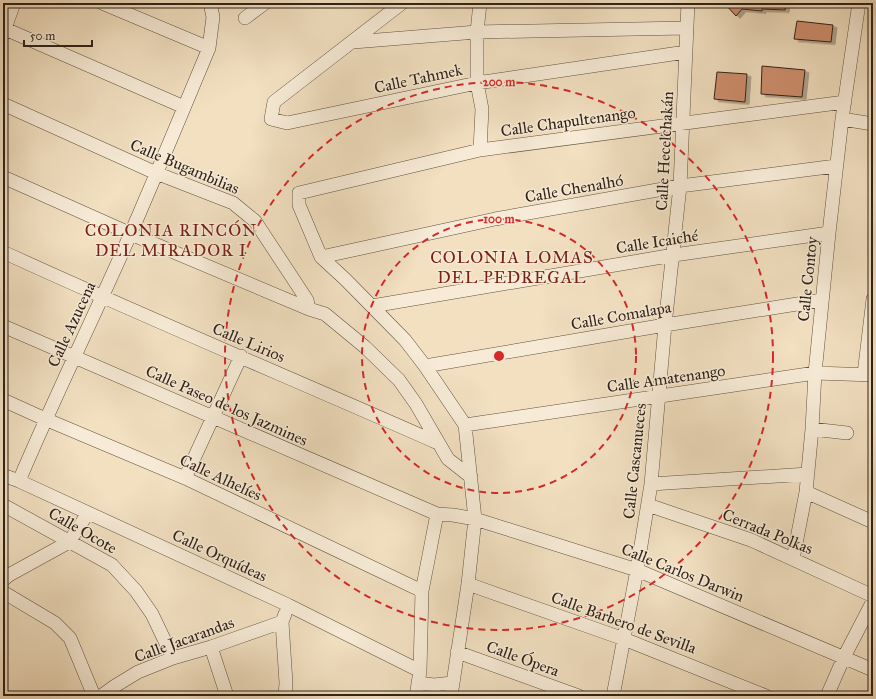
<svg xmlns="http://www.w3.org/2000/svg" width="876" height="699" viewBox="0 0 876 699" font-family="'IM FELL Great Primer',serif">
	<defs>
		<filter id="shadow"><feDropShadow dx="4" dy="2.5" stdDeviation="0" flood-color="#0004"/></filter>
	</defs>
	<rect width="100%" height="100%" fill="#f2e0c1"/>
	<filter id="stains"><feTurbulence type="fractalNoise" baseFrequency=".005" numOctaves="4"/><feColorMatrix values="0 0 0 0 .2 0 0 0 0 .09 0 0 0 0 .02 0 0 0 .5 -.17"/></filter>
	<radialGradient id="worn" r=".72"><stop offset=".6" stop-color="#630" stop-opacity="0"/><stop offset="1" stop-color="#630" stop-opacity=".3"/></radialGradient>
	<path fill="#d0906f" stroke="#2f2218" filter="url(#shadow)" d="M 724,3 L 786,3 L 785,10 L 762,9 L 762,11 L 742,9 L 736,16 Z
		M 797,21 L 833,25 L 831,42 L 794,39 Z
		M 762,66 L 805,70 L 802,97 L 761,94 Z
		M 717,72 L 747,74 L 745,102 L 714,99 Z"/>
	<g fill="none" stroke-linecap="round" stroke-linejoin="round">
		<defs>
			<path id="minor" d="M 102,3 L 209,48
				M 402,3 L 274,102 L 271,119 L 287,123 L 477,83 L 686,52
				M 480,3 L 477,32 L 477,83 L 482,109 L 480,150
				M 245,18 L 265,3
				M 3,28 L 184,107
				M 3,34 L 14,3
				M 353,42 L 477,32 L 686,28
				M 3,104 L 156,173 L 233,203 L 255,221 L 307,300 L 309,309
				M 842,119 L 873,124
				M 3,177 L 131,234 L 309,309 L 325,314 L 365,347 L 399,380 L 416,404 L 448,459 L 471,477
				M 3,252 C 147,318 293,379 438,443
				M 321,257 L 495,219 L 680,186 L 836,166
				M 372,306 L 674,255 L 829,233
				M 3,326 L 437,514 L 453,515 L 475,519 L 637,570 L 873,670
				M 425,366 L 665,325 L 822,300
				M 864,374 L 873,299
				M 3,400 L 45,419 L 185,478 L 422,591
				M 465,425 L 815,373 L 873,375
				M 812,429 L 847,433
				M 3,475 L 19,481 L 288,605 L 420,671
				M 185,478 L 241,356
				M 19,481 C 54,398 94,317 130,235 C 157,173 183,110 209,48 L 213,17 L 210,3
				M 651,484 L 808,474
				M 806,492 L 873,522
				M 3,505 L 112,565 L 136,591 L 152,614 L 173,658
				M 648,505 L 751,540 L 873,596
				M 793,559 L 806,492 L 812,429 L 815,373 L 829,233 L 842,119 L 859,3
				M 3,580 L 9,575 L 69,542 L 88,513
				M 468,584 L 624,639 L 766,696
				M 3,592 L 55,623 L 70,638 L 94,696
				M 285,614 L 282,622 L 286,683 L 285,696
				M 211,647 L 227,696
				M 457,652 L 579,696
				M 418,683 L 434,685 L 452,683
				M 101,696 L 115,686 L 138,672 L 173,658 L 211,647 L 282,622
				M 416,696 L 420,671 L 422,591 L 437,514
				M 451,696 L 468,584 L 475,519 L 465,425 L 425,366 L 405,340 L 345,279 L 321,257 L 299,205 L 299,193 L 480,150 L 845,102
				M 613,696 L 637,570 L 651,484 L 665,325 L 680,186 L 688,3
				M 827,696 L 844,657 L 873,601"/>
		</defs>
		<use href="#minor" stroke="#605242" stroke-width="14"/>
		<use href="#minor" stroke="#f7ebd7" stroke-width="13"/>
	</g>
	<g fill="none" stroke="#d62828" stroke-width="2" stroke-dasharray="7 5">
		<circle cx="499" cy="356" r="137"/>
		<circle cx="499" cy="356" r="274"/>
	</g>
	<g text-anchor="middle" stroke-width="3" stroke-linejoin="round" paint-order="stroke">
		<g font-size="16" fill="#2f2218" stroke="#f7ebd7">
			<text transform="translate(418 78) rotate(-12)" y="6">Calle Tahmek</text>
			<text transform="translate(568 121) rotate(-8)" y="6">Calle Chapultenango</text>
			<text transform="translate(664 151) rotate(-87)" y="6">Calle Hecelchakán</text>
			<text transform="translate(185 166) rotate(23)" y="6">Calle Bugambilias</text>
			<text transform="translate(574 188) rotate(-10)" y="6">Calle Chenalhó</text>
			<text transform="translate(657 241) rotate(-9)" y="6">Calle Icaiché</text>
			<text transform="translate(807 279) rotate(-84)" y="6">Calle Contoy</text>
			<text transform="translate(621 315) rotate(-10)" y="6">Calle Comalapa</text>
			<text transform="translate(71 324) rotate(-65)" y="6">Calle Azucena</text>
			<text transform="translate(249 342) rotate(23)" y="6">Calle Lirios</text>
			<text transform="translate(666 378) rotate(-8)" y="6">Calle Amatenango</text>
			<text transform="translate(227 405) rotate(24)" y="6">Calle Paseo de los Jazmines</text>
			<text transform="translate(634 461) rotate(-84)" y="6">Calle Cascanueces</text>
			<text transform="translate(221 477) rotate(25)" y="6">Calle Alhelíes</text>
			<text transform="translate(83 530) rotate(30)" y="6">Calle Ocote</text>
			<text transform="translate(768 531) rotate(22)" y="6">Cerrada Polkas</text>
			<text transform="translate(220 555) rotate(25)" y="6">Calle Orquídeas</text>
			<text transform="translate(683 572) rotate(22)" y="6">Calle Carlos Darwin</text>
			<text transform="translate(624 622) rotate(20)" y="6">Calle Barbero de Sevilla</text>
			<text transform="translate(184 639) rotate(-20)" y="6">Calle Jacarandas</text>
			<text transform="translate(523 658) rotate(20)" y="6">Calle Ópera</text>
		</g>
		<g font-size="17" letter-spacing="1" fill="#7a1f14" stroke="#f7ebd7">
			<text x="171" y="236">COLONIA RINCÓN<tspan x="171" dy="20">DEL MIRADOR I</tspan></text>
			<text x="512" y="263">COLONIA LOMAS<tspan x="512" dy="20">DEL PEDREGAL</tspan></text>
		</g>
	</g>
	<circle cx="499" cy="356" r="6" fill="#d62828" stroke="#f7ebd7" stroke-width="2"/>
	<g font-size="12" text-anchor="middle" font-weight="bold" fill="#d62828" stroke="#f7ebd7" stroke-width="3" stroke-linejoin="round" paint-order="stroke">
		<text x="499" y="86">200 m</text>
		<text x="499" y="223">100 m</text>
	</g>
	<rect width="876" height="699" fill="none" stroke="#f2e0c1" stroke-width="16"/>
	<rect x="4" y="4" width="868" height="691" fill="none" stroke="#2f2218" stroke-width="2"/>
	<rect x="8" y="8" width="860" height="683" fill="none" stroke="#2f2218"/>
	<path d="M24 40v6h68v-6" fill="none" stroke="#2f2218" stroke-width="2"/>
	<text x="30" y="40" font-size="12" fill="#2f2218" stroke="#f7ebd7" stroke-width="3" paint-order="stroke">50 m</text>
	<rect width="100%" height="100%" filter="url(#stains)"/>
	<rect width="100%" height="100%" fill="url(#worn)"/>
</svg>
